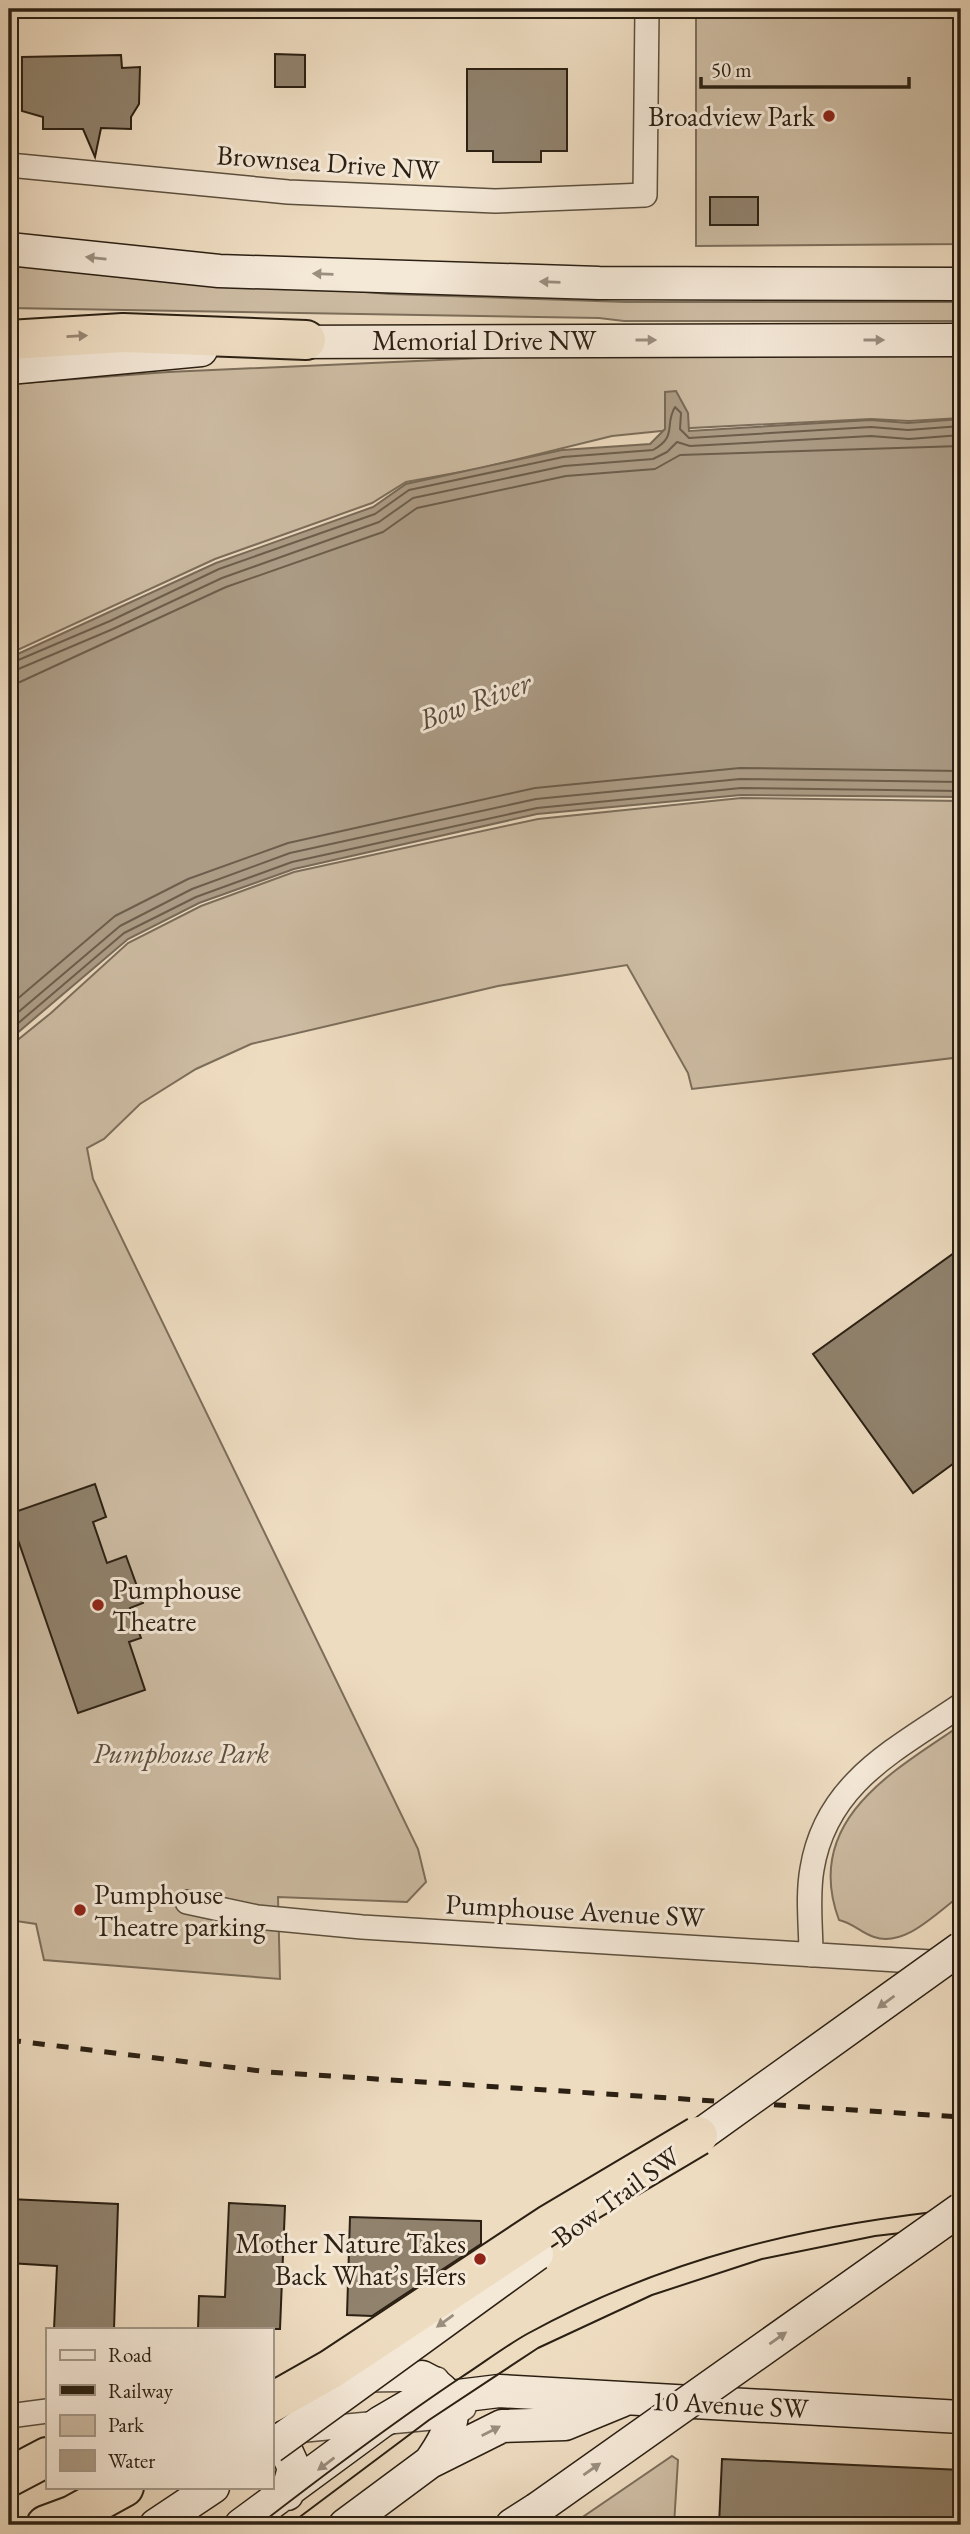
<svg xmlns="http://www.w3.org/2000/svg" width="970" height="2534" viewBox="0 0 970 2534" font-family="'EB Garamond',serif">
	<rect width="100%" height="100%" fill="#eedcc1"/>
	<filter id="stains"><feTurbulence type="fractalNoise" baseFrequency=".00286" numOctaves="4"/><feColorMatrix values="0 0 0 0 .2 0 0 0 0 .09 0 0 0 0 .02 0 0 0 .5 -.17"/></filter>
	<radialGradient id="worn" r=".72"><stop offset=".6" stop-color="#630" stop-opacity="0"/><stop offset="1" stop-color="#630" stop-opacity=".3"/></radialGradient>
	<path fill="#cdbca3" stroke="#7c6e5b" stroke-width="2" d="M 696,9 L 961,9 L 961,244 L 696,246 Z
		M 9,261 L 389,294 L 626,302 L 961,302 L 961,321 L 624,321 L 599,318 L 9,308 Z
		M 961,355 L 961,418 L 909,421 L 871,419 L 691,428 L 612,436 L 477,469 L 406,482 L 372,503 L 215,559 L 9,654 L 9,384 L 168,372 L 506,357 Z
		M 741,798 L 961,801 L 961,1057 L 692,1089 L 688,1073 L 627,965 L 498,986 L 251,1044 L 196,1069 L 140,1104 L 104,1139 L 87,1148 L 93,1179 L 418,1849 L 426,1882 L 407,1902 L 278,1897 L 280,1979 L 44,1960 L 36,1924 L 9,1920 L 9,1047 L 51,1013 L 128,943 L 201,906 L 294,872 L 538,819 Z
		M 961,1725 L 961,1895 C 937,1912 905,1948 874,1937 C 861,1933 853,1923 839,1920 C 802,1821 893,1771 961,1725 Z
		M 672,2456 L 678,2460 L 674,2525 L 571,2525 Z"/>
	<path fill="#ac9c86" stroke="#786a58" stroke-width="2" d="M 676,391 L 688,413 L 689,431 L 871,420 L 908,423 L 961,419 L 961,797 L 741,795 L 537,814 L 294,869 L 199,903 L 128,939 L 9,1040 L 9,658 L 216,563 L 373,507 L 406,484 L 562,450 L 650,444 L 665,429 L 665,392 Z"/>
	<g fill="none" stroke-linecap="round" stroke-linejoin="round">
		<path stroke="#6c5e4c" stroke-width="2" d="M 9,664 L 110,621 L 219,569 L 375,514 L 409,490 L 563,457 L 653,450 C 678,436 664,425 675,407 L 681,413 L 680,429 L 689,438 L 871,427 L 908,430 L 961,426
			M 9,673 L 113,629 L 222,578 L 379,522 L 413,498 L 564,466 L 653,459 L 667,452 L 677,442 L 690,446 L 871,436 L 909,439 L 961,435
			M 9,683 L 20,682 L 226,587 L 383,532 L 417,508 L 566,476 L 655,469 L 680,455 L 961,446
			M 9,1006 L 115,916 L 188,879 L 288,843 L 535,788 L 740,768 L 961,771
			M 9,1020 L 120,926 L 192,889 L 290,853 L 536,799 L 740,779 L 961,782
			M 9,1031 L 124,933 L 196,897 L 292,862 L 537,808 L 741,788 L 961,791"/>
	</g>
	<path fill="#90826d" stroke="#2b2013" stroke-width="2" d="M 275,54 L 305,55 L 305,87 L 275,87 Z
		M 121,55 L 122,68 L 140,67 L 139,104 L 131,117 L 131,129 L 101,128 L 95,157 L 83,129 L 43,129 L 43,117 L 22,111 L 22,57 Z
		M 467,69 L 567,69 L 567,151 L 541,151 L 541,162 L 493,162 L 493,151 L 467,151 Z
		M 710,197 L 758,197 L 758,225 L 710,225 Z
		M 961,1248 L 961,1458 L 913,1493 L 813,1354 Z
		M 95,1484 L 106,1517 L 93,1522 L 107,1563 L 126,1556 L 143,1603 L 130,1608 L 141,1638 L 129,1642 L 145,1690 L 78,1713 L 9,1514 Z
		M 9,2199 L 118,2204 L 114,2329 L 54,2329 L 57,2266 L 9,2263 Z
		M 229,2203 L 285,2206 L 280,2329 L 198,2329 L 199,2296 L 225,2297 Z
		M 350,2217 L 481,2221 L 481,2244 L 372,2316 L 347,2315 Z
		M 722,2459 L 961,2470 L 961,2525 L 719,2525 Z"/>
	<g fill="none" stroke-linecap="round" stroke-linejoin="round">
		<defs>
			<path id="street" d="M 9,165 L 288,192 L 495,201 L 645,195 L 647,9
				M 187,1902 L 257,1917 L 362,1927 L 947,1963
				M 811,1955 C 811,1927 807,1897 812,1869 C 826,1783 895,1750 961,1705
				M 364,2380 L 437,2379
				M 9,2416 L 47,2411
				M 295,2431 L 452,2416 L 464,2408"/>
			<path id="secondary" d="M 9,249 L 219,271 L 599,283 L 961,284
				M 284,342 L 961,340
				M 9,368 L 201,350
				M 422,2377 C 467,2398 454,2428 430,2462
				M 278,2433 L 294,2468 L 287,2494
				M 156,2525 L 213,2487
				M 241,2525 L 381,2422 L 417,2401 L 499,2391 L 961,2417
				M 345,2525 L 430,2462 L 502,2426 L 565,2424 L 621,2401
				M 512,2525 L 537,2509"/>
			<path id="highway" d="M 9,340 L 123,333 L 306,340
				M 9,2477 L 47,2457
				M 46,2525 L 73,2515 L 124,2487"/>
		</defs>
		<use href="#street" stroke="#5c4f3e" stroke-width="26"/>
		<use href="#secondary" stroke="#2b2013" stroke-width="35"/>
		<use href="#highway" stroke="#2b2013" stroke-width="42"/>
		<use href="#street" stroke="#f4e8d7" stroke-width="23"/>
		<use href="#secondary" stroke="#f4e8d7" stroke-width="32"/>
		<use href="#highway" stroke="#eedcc1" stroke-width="38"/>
		<path stroke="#2b2013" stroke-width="2" d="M 259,2525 C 325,2474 391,2424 460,2378 C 482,2364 504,2347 527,2334 C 666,2258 804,2225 961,2209
			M 289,2525 L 429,2420 L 538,2348 L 652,2295 L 762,2259 L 875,2236 L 961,2226"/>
		<path stroke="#2b2013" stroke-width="5" stroke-dasharray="12 12" stroke-linecap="butt" d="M 9,2040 L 269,2072 L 961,2117"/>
		<defs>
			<path id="secondary-bridge" d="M 678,2151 L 961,1948
				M 271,2447 L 537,2254
				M 537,2509 L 961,2209"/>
			<path id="highway-bridge" d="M 271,2403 L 331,2369 L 550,2224 L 698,2136"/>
		</defs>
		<use href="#secondary-bridge" stroke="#2b2013" stroke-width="35" stroke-linecap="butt"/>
		<use href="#highway-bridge" stroke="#2b2013" stroke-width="42" stroke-linecap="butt"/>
		<use href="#secondary-bridge" stroke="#f4e8d7" stroke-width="32"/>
		<use href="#highway-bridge" stroke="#eedcc1" stroke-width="38"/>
	</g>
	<defs><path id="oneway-solid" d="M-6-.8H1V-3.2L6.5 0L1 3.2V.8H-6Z" transform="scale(1.75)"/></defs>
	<g fill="#9a8e7f">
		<use href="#oneway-solid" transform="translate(96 258) rotate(-174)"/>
		<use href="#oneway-solid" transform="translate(323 274) rotate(-178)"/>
		<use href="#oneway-solid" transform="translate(550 282) rotate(-178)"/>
		<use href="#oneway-solid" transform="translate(646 340)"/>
		<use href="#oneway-solid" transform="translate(874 340)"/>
		<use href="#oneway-solid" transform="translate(886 2002) rotate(144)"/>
		<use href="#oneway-solid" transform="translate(445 2321) rotate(144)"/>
		<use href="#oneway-solid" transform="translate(778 2338) rotate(-35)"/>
		<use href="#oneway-solid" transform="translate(491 2431) rotate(-27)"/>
		<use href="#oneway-solid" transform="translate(326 2464) rotate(143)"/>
		<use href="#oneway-solid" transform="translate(592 2469) rotate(-35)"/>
	</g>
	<use fill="#968773" href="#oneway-solid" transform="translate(77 336) rotate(-3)"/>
	<g fill="#8f2418" stroke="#f4e8d7" stroke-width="2.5">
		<circle cx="829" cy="116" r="7"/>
		<circle cx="98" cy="1605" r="7"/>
		<circle cx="80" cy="1910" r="7"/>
		<circle cx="480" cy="2259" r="7"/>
	</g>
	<g text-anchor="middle" stroke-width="6" stroke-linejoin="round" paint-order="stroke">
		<g font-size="28" fill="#2b2013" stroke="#f4e8d7" text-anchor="end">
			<text x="815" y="126">Broadview Park</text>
			<text x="112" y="1599" text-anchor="start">Pumphouse<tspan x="112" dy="32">Theatre</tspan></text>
			<text x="94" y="1904" text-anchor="start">Pumphouse<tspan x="94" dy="32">Theatre parking</tspan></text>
			<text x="466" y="2253">Mother Nature Takes<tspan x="466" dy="32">Back What’s Hers</tspan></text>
		</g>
		<g font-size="28" fill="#2b2013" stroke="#f4e8d7">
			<text transform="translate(328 162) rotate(4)" y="10">Brownsea Drive NW</text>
			<text x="484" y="350">Memorial Drive NW</text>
			<text transform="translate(575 1910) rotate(3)" y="10">Pumphouse Avenue SW</text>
			<text transform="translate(616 2196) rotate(-36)" y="10">Bow Trail SW</text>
			<text transform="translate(730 2404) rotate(3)" y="10">10 Avenue SW</text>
		</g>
		<g font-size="28" font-style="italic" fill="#5c4f3e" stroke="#f4e8d7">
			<text x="181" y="1763">Pumphouse Park</text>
		</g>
		<g font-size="30" font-style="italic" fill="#584b3b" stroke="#f4e8d7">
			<text transform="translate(475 701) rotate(-20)" y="10">Bow River</text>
		</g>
	</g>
	<rect width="970" height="2534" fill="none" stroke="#eedcc1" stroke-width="35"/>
	<rect x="10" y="10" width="949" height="2513" fill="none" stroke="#2b2013" stroke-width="3.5"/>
	<rect x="18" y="18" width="935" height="2499" fill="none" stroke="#2b2013" stroke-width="2"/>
	<rect x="46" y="2328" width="228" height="161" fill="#f4e8d7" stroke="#a49889" stroke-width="2"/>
	<rect x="60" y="2350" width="35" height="10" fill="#f4e8d7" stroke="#a49889" stroke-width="2"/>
	<text x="108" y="2362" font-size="21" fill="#2b2013">Road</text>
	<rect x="60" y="2385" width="35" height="10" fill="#2b2013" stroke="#a49889" stroke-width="2"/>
	<text x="108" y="2398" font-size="21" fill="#2b2013">Railway</text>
	<rect x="60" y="2415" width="35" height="21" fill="#cdbca3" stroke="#a49889" stroke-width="2"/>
	<text x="108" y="2432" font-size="21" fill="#2b2013">Park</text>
	<rect x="60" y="2450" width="35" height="21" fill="#ac9c86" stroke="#a49889" stroke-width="2"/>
	<text x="108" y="2468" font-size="21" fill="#2b2013">Water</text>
	<path d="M701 77v10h208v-10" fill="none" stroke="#2b2013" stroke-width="3.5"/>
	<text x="711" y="77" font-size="21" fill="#2b2013" stroke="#f4e8d7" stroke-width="5" paint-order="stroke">50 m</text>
	<rect width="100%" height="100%" filter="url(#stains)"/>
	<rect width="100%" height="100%" fill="url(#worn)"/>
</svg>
